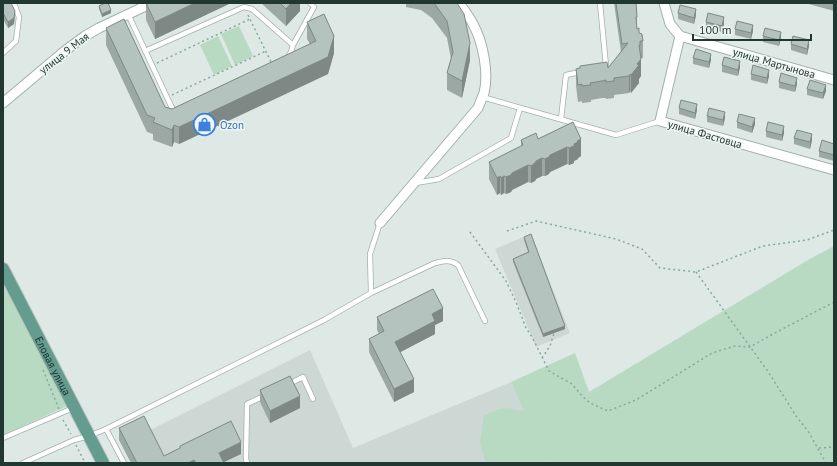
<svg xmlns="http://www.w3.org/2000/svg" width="837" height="466" viewBox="0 0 837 466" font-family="'PT Sans',sans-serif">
	<rect width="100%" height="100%" fill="#dee9e5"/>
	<path fill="#cdd8d4" d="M 531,234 L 570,333 L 536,347 L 495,249 Z
		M 310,350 L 353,448 L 511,382 L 549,463 L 131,463 L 146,432 Z"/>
	<path fill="#b8d9c2" d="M 239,26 L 253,56 L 235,65 L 221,34 Z
		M 218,36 L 232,66 L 214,75 L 200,45 Z
		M 834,246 L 834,463 L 549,463 L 547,459 L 548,463 L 486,463 L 482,450 L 480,442 L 484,416 L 499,409 L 507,408 L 524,411 L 511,382 L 575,353 L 589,392 L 808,260 Z
		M 3,284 L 67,406 L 3,435 Z"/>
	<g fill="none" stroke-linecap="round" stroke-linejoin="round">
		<defs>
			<path id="service" d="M 600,3 L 606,66 L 605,66
				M 128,14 L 171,106 L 173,109 L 178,111
				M 145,51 L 244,7 L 252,9 L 293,45 L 314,7 L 310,3
				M 3,53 L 16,41 L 19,17 L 15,6 L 12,3
				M 288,57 L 291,52 L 293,45
				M 482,97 L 616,135 L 660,121
				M 561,119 L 566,75 L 580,72
				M 416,183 L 439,179 L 511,138 L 520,108
				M 371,293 L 370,254 L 380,223
				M 289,384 L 303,377 L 313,399
				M 106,429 L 124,463
				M 3,438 L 73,408
				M 23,463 L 74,440 L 89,436 L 106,429 L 324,320 L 371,293 L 435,263 C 445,261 449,259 458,265 L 485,321
				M 247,463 L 246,459 L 247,404 L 264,396"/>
			<path id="minor" d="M 664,3 L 670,24 L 680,36 L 834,80
				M 680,36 L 660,121 L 834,170
				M 3,103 L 66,50 L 85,36 L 99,28 L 152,3
				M 380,223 L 478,108 C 480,103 482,98 484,93 C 489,73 483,42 473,24 C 469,16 464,10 459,3"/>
			<g id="primary">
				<path id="s1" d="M 3,269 L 103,463"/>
			</g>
		</defs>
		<use href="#service" stroke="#a2b0ac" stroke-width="6"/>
		<use href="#minor" stroke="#a2b0ac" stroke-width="11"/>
		<use href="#primary" stroke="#bcc3c2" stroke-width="14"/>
		<path stroke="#81aa9f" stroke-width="1.5" stroke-dasharray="2 3" stroke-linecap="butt" d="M 248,15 L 272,64
			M 157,63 L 250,19
			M 172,95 L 266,51
			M 507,231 L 536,221 L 616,239 L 642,249 L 660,268 L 696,272 L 763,246 L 807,240 L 834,230
			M 470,232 L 506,281 L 516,302 L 526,328 L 532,337 L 549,371 L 572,384 L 582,396 L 590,403 L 608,411 L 636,400 L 712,353 L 735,346 L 750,347 L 773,334 L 834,302
			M 696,272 L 769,373 L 796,416 L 808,431 L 826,463
			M 542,358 L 550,346 L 554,333
			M 43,370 L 59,409
			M 63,420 L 71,434
			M 76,445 L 85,463
			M 819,448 L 834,447"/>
		<use href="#service" stroke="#fff" stroke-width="4.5"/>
		<use href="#minor" stroke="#fff" stroke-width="9"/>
		<use href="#primary" stroke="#659c90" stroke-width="12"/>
	</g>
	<path fill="#9ba8a3" d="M 3,3 L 15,17 L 14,24 L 8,28 L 3,19 Z
		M 146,3 L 231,3 L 155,39 L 146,20 Z
		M 261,3 L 300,3 L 300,11 L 286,26 Z
		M 406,3 L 457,3 L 470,60 L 462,98 L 447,90 L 447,73 L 451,59 L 447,38 L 432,18 L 421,10 L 406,7 Z
		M 614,3 L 636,3 L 637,17 L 637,29 L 643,41 L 643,58 L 641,58 L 641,76 L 639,79 L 639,83 L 631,93 L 630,91 L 629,93 L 614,95 L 614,98 L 606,99 L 606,98 L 602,98 L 591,100 L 591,102 L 582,103 L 582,101 L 578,102 L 576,86 L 576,69 L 608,68 L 621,52 Z
		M 805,3 L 834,3 L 834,11 Z
		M 99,6 L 111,13 L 102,17 L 99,9 Z
		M 678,13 L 696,15 L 694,24 L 678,19 Z
		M 307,22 L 334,53 L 328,74 L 179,144 L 174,142 L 172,147 L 153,140 L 153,134 L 147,132 L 106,45 L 106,28 L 165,107 L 172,109 L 310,44 L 307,39 Z
		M 706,22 L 724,24 L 722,32 L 706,28 Z
		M 735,29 L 753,31 L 751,39 L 735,35 Z
		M 763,36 L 781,38 L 779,46 L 763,42 Z
		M 791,44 L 809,46 L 807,55 L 791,50 Z
		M 693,58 L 711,60 L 709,68 L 693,64 Z
		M 722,65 L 740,67 L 738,76 L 722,72 Z
		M 751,74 L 769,76 L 767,84 L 751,80 Z
		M 779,82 L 797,84 L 795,92 L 779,88 Z
		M 807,89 L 826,91 L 823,99 L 807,95 Z
		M 679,108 L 697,110 L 695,119 L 679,114 Z
		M 707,116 L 725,118 L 723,126 L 707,122 Z
		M 573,122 L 581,156 L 578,158 L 578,159 L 574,161 L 574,163 L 569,165 L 567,164 L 563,166 L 550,172 L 549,174 L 545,176 L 542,176 L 536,179 L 535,181 L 531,183 L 528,182 L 512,190 L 511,192 L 506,194 L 504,193 L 501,195 L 500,193 L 497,195 L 489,179 L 489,162 L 521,146 L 521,140 L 538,139 Z
		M 737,122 L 755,124 L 752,133 L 737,128 Z
		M 766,131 L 784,133 L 782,141 L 766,137 Z
		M 794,138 L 812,140 L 810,149 L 794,144 Z
		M 834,144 L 834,161 L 819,157 L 819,151 Z
		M 524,237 L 565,329 L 543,337 L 513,262 L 513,259 L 528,252 L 524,240 Z
		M 377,317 L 443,321 L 435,325 L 435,334 L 400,352 L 414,392 L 394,402 L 369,352 L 369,339 L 379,334 L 377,330 Z
		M 260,390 L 300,408 L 270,423 L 260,402 Z
		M 119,428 L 164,456 L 180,448 L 180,446 L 241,454 L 223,462 L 224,463 L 131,463 L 119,440 Z"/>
	<path fill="#7e8885" d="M 195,3 L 231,3 L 155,39 L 155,22 Z
		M 291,3 L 300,3 L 300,11 L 286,26 L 286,9 Z
		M 696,9 L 696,15 L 694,24 L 694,18 Z
		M 111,10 L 111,13 L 102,17 L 102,14 Z
		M 15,11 L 14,24 L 8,28 L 8,22 Z
		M 724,17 L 724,24 L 722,32 L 722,26 Z
		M 753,25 L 753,31 L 751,39 L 751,33 Z
		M 781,32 L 781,38 L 779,46 L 779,40 Z
		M 334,36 L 334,53 L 328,74 L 179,144 L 179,127 Z
		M 809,40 L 809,46 L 807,55 L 807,49 Z
		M 470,43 L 470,60 L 462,98 L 462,81 Z
		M 711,54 L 711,60 L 709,68 L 709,62 Z
		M 641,59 L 641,76 L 639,79 L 639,83 L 631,93 L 631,75 L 637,64 Z
		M 740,61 L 740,67 L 738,76 L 738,70 Z
		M 769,70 L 769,76 L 767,84 L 767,78 Z
		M 630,74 L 630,91 L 629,93 L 629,76 Z
		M 797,78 L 797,84 L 795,92 L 795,86 Z
		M 826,85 L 826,91 L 823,99 L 823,93 Z
		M 697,104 L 697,110 L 695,119 L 695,113 Z
		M 725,112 L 725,118 L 723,126 L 723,120 Z
		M 755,118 L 755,124 L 752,133 L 752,127 Z
		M 174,125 L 174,142 L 172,147 L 172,130 Z
		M 784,126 L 784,133 L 782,141 L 782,135 Z
		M 812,134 L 812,140 L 810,149 L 810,142 Z
		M 581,139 L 581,156 L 578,158 L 578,159 L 574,161 L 574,163 L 569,165 L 569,148 L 577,141 Z
		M 567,147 L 567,164 L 550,172 L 549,174 L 545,176 L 545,159 L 550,155 Z
		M 542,158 L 542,176 L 536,179 L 535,181 L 531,183 L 531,166 L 536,161 Z
		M 528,165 L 528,182 L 512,190 L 511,192 L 506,194 L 506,177 L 512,173 Z
		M 500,176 L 500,193 L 497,195 L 497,178 Z
		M 504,176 L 504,193 L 501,195 L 501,178 Z
		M 443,308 L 443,321 L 435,325 L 435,334 L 395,355 L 395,342 L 432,314 Z
		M 565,326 L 565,329 L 543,337 L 543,334 Z
		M 414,379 L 414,392 L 394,402 L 394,389 Z
		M 300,396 L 300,408 L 270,423 L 270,411 Z
		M 241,442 L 241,454 L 222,463 L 219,453 Z
		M 194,460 L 194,463 L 188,463 Z"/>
	<path fill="#b4c3be" stroke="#7e8885" d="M 3,3 L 11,3 L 15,11 L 14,18 L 8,22 L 3,13 Z
		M 105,3 L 108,3 L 111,10 L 102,14 L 99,6 Z
		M 146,3 L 195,3 L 155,22 Z
		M 280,3 L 291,3 L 286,9 Z
		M 434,3 L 457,3 L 464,14 L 470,43 L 462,81 L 447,73 L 453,52 L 447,21 Z
		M 616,3 L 636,3 L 637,17 L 636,17 L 637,29 L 639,28 L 639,33 L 642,34 L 643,41 L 640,41 L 640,45 L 639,45 L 641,59 L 637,64 L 639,65 L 631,75 L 630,74 L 629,76 L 614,78 L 614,81 L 606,82 L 606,80 L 602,81 L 590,83 L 591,85 L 582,86 L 582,84 L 578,85 L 576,69 L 580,68 L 580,66 L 607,62 L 608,68 L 628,43 L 622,44 Z
		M 680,5 L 696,9 L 694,18 L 678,13 Z
		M 708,13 L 724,17 L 722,26 L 706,22 Z
		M 324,14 L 334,36 L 328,57 L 179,127 L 174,125 L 172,130 L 153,122 L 155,118 L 147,115 L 106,28 L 124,19 L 165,107 L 172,109 L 316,41 L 307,22 Z
		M 737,21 L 753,25 L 751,33 L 735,29 Z
		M 765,28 L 781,32 L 779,40 L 763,36 Z
		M 793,36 L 809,40 L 807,49 L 791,44 Z
		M 696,49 L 711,54 L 709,62 L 693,58 Z
		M 724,57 L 740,61 L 738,70 L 722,65 Z
		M 753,65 L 769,70 L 767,78 L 751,74 Z
		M 781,73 L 797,78 L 795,86 L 779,82 Z
		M 810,80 L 826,85 L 823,93 L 807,89 Z
		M 681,100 L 697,104 L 695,113 L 679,108 Z
		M 709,108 L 725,112 L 723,120 L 707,116 Z
		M 739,114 L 755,118 L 752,127 L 737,122 Z
		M 573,122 L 581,139 L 577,141 L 578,142 L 574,144 L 574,146 L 569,148 L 567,147 L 563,149 L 550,155 L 549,157 L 545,159 L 542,158 L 536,161 L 535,163 L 531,166 L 528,165 L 512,173 L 511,175 L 506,177 L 504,176 L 501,178 L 500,176 L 497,178 L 489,162 L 523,145 L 521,140 L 536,133 L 538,139 Z
		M 768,122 L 784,126 L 782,135 L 766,131 Z
		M 797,130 L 812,134 L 810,142 L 794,138 Z
		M 822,140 L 834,144 L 834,155 L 819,151 Z
		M 531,234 L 565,326 L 543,334 L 513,259 L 529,252 L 524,237 Z
		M 433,289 L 443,308 L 432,314 L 435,321 L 395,342 L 414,379 L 394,389 L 369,339 L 384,331 L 377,317 Z
		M 290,376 L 300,396 L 270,411 L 260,390 Z
		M 144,416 L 164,456 L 180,448 L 180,446 L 231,421 L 241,442 L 219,453 L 224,463 L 196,463 L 194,460 L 188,463 L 137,463 L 119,428 Z"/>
	<defs>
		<symbol id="shop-ring" viewBox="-11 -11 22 22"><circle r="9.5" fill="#eef6f2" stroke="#3f7fe0" stroke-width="1.5"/><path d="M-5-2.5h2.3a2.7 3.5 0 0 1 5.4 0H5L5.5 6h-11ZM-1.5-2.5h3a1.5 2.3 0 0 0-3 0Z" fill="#3f7fe0"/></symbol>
	</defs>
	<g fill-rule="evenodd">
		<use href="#shop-ring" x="192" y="112" width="25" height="25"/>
	</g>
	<g text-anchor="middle" stroke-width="3" stroke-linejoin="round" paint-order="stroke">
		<g font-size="11" fill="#213732" stroke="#eef6f2">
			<text transform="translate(64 53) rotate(-38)" y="4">улица 9 Мая</text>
			<text transform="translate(774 63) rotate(16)" y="4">улица Мартынова</text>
			<text transform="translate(705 134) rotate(16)" y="4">улица Фастовца</text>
			<text dy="4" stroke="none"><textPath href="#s1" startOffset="109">Еловая улица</textPath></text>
		</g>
		<g font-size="11" fill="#366cbe" stroke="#eef6f2" text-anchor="start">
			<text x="220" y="129">Ozon</text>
		</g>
	</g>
	<rect width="837" height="466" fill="none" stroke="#213732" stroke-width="8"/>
	<path d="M693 34v6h118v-6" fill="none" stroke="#213732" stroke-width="2"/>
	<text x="699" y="34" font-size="12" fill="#213732" stroke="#eef6f2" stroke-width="3" paint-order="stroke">100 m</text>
</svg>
